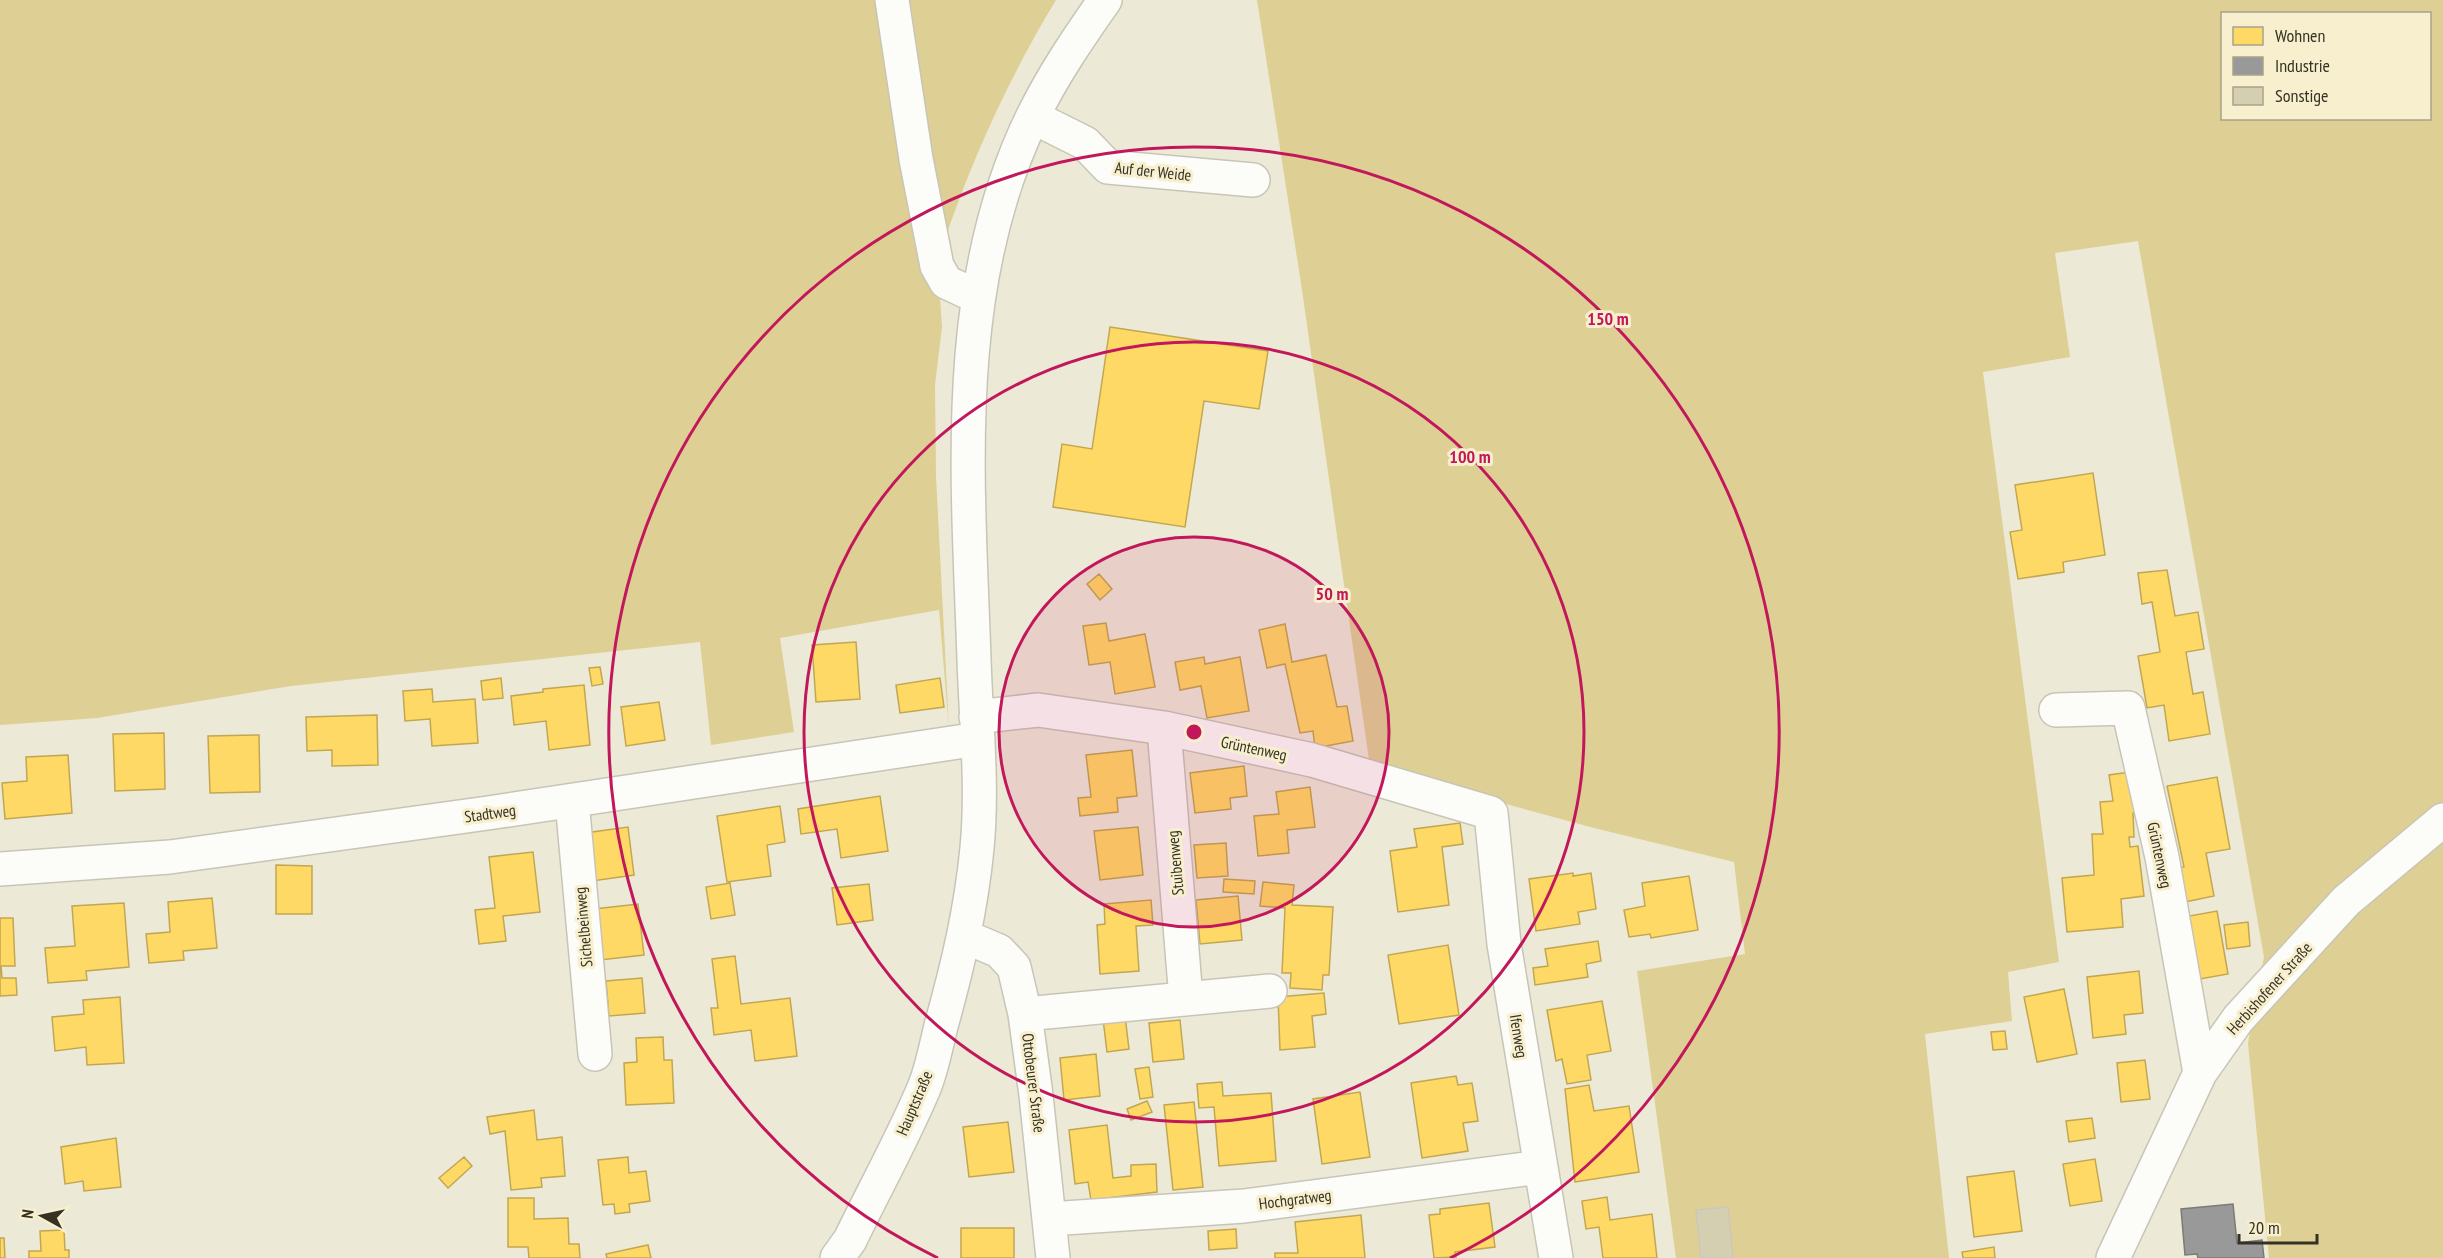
<svg xmlns="http://www.w3.org/2000/svg" width="2443" height="1258" viewBox="0 0 2443 1258" font-family="'PT Sans Narrow',sans-serif">
	<rect width="100%" height="100%" fill="#ede9d7"/>
	<path fill="#decf94" fill-rule="evenodd" d="M 0,0 L 884,0 L 928,270 L 940,298 L 942,327 L 935,385 L 936,476 L 949,729 L 939,610 L 780,638 L 794,732 L 711,745 L 700,642 L 291,686 L 97,718 L 0,725 Z
		M 899,0 L 1056,0 C 1010,76 972,158 944,242 Z
		M 1257,0 L 2443,0 L 2443,805 L 2260,977 L 2264,957 L 2138,241 L 2055,253 L 2070,357 L 1983,372 L 2059,962 L 2008,972 L 2012,1021 L 1925,1034 L 1949,1258 L 1676,1258 L 1637,971 L 1745,954 L 1734,862 L 1594,828 L 1370,767 L 1302,290 ZM 2222,14 L 2430,14 L 2430,118 L 2222,118 Z
		M 2443,836 L 2443,1258 L 2269,1258 L 2248,1044 L 2251,1024 L 2360,906 Z"/>
	<path fill="#ffd966" stroke="#c2a752" stroke-width="1.5" d="M 1110,327 L 1268,351 L 1259,409 L 1204,401 L 1185,527 L 1053,507 L 1062,444 L 1092,449 Z
		M 2093,473 L 2105,555 L 2063,562 L 2064,572 L 2018,579 L 2010,532 L 2022,530 L 2015,485 Z
		M 2167,570 L 2175,616 L 2198,612 L 2204,649 L 2186,652 L 2193,694 L 2203,692 L 2210,734 L 2169,741 L 2164,705 L 2147,708 L 2138,656 L 2160,652 L 2152,602 L 2142,604 L 2138,573 Z
		M 1099,574 L 1112,589 L 1100,600 L 1087,584 Z
		M 1106,623 L 1109,641 L 1145,634 L 1155,687 L 1115,694 L 1110,662 L 1089,665 L 1083,626 Z
		M 1285,624 L 1292,662 L 1326,655 L 1337,707 L 1347,706 L 1353,741 L 1315,748 L 1313,731 L 1300,733 L 1285,664 L 1267,668 L 1259,630 Z
		M 856,642 L 860,699 L 816,702 L 812,645 Z
		M 1204,657 L 1205,664 L 1240,657 L 1249,711 L 1207,718 L 1201,686 L 1180,690 L 1175,662 Z
		M 600,667 L 603,684 L 592,686 L 589,668 Z
		M 501,678 L 503,698 L 483,700 L 481,681 Z
		M 940,678 L 944,707 L 900,713 L 896,685 Z
		M 584,685 L 590,745 L 549,750 L 546,721 L 514,725 L 511,696 L 543,692 L 543,689 Z
		M 432,689 L 433,702 L 475,699 L 478,743 L 432,746 L 430,719 L 405,721 L 403,691 Z
		M 659,702 L 665,740 L 626,746 L 621,707 Z
		M 377,715 L 378,765 L 332,766 L 332,750 L 307,751 L 306,717 Z
		M 164,733 L 165,789 L 115,791 L 113,734 Z
		M 259,735 L 260,792 L 210,793 L 208,736 Z
		M 1132,750 L 1137,796 L 1117,798 L 1118,812 L 1080,816 L 1078,798 L 1091,797 L 1086,755 Z
		M 68,755 L 72,813 L 5,819 L 2,783 L 27,781 L 26,757 Z
		M 1244,766 L 1247,796 L 1230,798 L 1231,809 L 1195,813 L 1190,773 Z
		M 2130,772 L 2136,812 L 2133,813 L 2134,837 L 2129,837 L 2130,847 L 2138,846 L 2144,896 L 2121,899 L 2123,927 L 2067,932 L 2062,878 L 2094,875 L 2092,834 L 2103,834 L 2100,802 L 2113,801 L 2109,775 Z
		M 2217,777 L 2230,849 L 2206,853 L 2214,896 L 2180,903 L 2173,869 L 2184,867 L 2167,786 Z
		M 1310,787 L 1315,827 L 1287,830 L 1289,853 L 1258,856 L 1254,816 L 1279,814 L 1276,792 Z
		M 880,796 L 888,851 L 841,858 L 837,829 L 801,834 L 798,809 Z
		M 780,806 L 785,842 L 767,845 L 771,876 L 727,882 L 717,816 Z
		M 1460,823 L 1463,844 L 1442,847 L 1449,905 L 1398,912 L 1390,851 L 1417,847 L 1414,829 Z
		M 628,827 L 634,875 L 592,881 L 585,833 Z
		M 1138,827 L 1143,875 L 1100,880 L 1094,831 Z
		M 1226,843 L 1228,876 L 1197,878 L 1194,845 Z
		M 533,852 L 540,912 L 503,916 L 506,941 L 479,944 L 475,910 L 495,908 L 489,857 Z
		M 276,865 L 312,866 L 312,914 L 276,914 Z
		M 1573,873 L 1573,876 L 1591,873 L 1596,909 L 1578,912 L 1580,924 L 1536,931 L 1529,879 Z
		M 1689,876 L 1698,930 L 1651,938 L 1650,934 L 1629,937 L 1624,910 L 1645,906 L 1642,883 Z
		M 1224,879 L 1255,881 L 1254,894 L 1223,892 Z
		M 1263,882 L 1294,885 L 1292,905 L 1333,907 L 1329,975 L 1323,975 L 1322,990 L 1290,988 L 1291,973 L 1282,973 L 1285,908 L 1260,906 Z
		M 730,883 L 735,915 L 711,919 L 706,887 Z
		M 869,884 L 873,920 L 837,925 L 832,888 Z
		M 1238,896 L 1242,940 L 1200,944 L 1196,900 Z
		M 212,898 L 217,948 L 183,951 L 184,960 L 149,963 L 146,934 L 170,932 L 168,902 Z
		M 1151,900 L 1153,925 L 1136,926 L 1139,971 L 1100,974 L 1097,925 L 1105,924 L 1104,904 Z
		M 124,903 L 129,967 L 86,971 L 87,980 L 48,983 L 45,948 L 75,946 L 72,906 Z
		M 638,904 L 644,955 L 600,960 L 594,909 Z
		M 2217,911 L 2228,974 L 2189,981 L 2178,918 Z
		M 0,918 L 13,918 L 15,966 L 1,966 L 2,978 L 16,978 L 17,995 L 0,996 Z
		M 2248,922 L 2250,946 L 2227,949 L 2224,925 Z
		M 1598,941 L 1601,961 L 1586,964 L 1588,977 L 1535,985 L 1533,968 L 1548,966 L 1545,949 Z
		M 1448,945 L 1459,1015 L 1399,1024 L 1388,955 Z
		M 735,956 L 741,1004 L 790,998 L 797,1056 L 755,1061 L 751,1030 L 714,1035 L 711,1008 L 718,1008 L 712,959 Z
		M 2139,971 L 2143,1013 L 2124,1015 L 2126,1034 L 2093,1038 L 2087,977 Z
		M 642,978 L 645,1013 L 609,1016 L 606,981 Z
		M 2064,989 L 2077,1054 L 2037,1062 L 2024,997 Z
		M 1324,993 L 1326,1014 L 1312,1016 L 1315,1047 L 1280,1050 L 1278,997 Z
		M 120,997 L 124,1063 L 87,1065 L 86,1047 L 55,1051 L 52,1017 L 84,1014 L 83,1000 Z
		M 1602,1001 L 1611,1051 L 1587,1055 L 1591,1080 L 1567,1084 L 1562,1059 L 1556,1061 L 1547,1010 Z
		M 1125,1016 L 1129,1049 L 1107,1052 L 1103,1019 Z
		M 1180,1020 L 1184,1059 L 1153,1062 L 1149,1023 Z
		M 2005,1031 L 2007,1049 L 1993,1050 L 1991,1032 Z
		M 663,1037 L 664,1060 L 672,1060 L 674,1103 L 626,1105 L 624,1063 L 637,1062 L 636,1038 Z
		M 1096,1054 L 1100,1096 L 1064,1100 L 1060,1058 Z
		M 2145,1060 L 2150,1099 L 2121,1102 L 2117,1063 Z
		M 1149,1067 L 1153,1097 L 1140,1099 L 1135,1069 Z
		M 1456,1076 L 1458,1085 L 1472,1083 L 1478,1121 L 1463,1123 L 1468,1151 L 1422,1158 L 1411,1083 Z
		M 1222,1082 L 1223,1096 L 1271,1093 L 1276,1161 L 1219,1166 L 1214,1107 L 1199,1108 L 1197,1084 Z
		M 1589,1085 L 1594,1111 L 1629,1106 L 1639,1172 L 1575,1182 L 1565,1089 Z
		M 1360,1092 L 1370,1157 L 1322,1164 L 1313,1099 Z
		M 1147,1101 L 1152,1112 L 1131,1120 L 1127,1109 Z
		M 1194,1102 L 1203,1187 L 1173,1190 L 1164,1105 Z
		M 534,1110 L 537,1140 L 562,1137 L 565,1176 L 541,1178 L 542,1187 L 511,1190 L 505,1131 L 490,1134 L 487,1117 Z
		M 2092,1118 L 2095,1138 L 2069,1142 L 2066,1121 Z
		M 1008,1122 L 1014,1172 L 969,1177 L 963,1127 Z
		M 1107,1125 L 1113,1178 L 1131,1176 L 1131,1165 L 1156,1164 L 1157,1192 L 1091,1200 L 1088,1182 L 1075,1184 L 1069,1130 Z
		M 116,1138 L 121,1187 L 84,1191 L 83,1181 L 65,1184 L 61,1147 Z
		M 464,1157 L 472,1166 L 448,1188 L 439,1178 Z
		M 628,1157 L 629,1173 L 646,1171 L 650,1201 L 629,1204 L 630,1212 L 615,1214 L 614,1204 L 603,1205 L 598,1160 Z
		M 2095,1159 L 2102,1201 L 2070,1206 L 2063,1164 Z
		M 2014,1171 L 2022,1231 L 1974,1237 L 1967,1177 Z
		M 1607,1197 L 1610,1220 L 1652,1214 L 1657,1258 L 1603,1258 L 1599,1227 L 1586,1229 L 1582,1201 Z
		M 508,1198 L 534,1198 L 534,1219 L 568,1218 L 569,1244 L 579,1244 L 580,1258 L 529,1258 L 528,1247 L 508,1247 Z
		M 1489,1203 L 1495,1247 L 1455,1252 L 1456,1257 L 1434,1258 L 1429,1215 L 1440,1214 L 1440,1209 Z
		M 1361,1215 L 1365,1258 L 1275,1258 L 1275,1253 L 1298,1253 L 1295,1222 Z
		M 961,1228 L 1014,1228 L 1014,1258 L 961,1258 Z
		M 1236,1229 L 1237,1248 L 1209,1250 L 1208,1231 Z
		M 64,1230 L 65,1250 L 69,1250 L 69,1258 L 29,1258 L 29,1251 L 41,1251 L 40,1231 Z
		M 0,1238 L 4,1238 L 5,1258 L 0,1258 Z
		M 648,1245 L 651,1258 L 607,1258 L 606,1254 Z
		M 1994,1247 L 1995,1258 L 1963,1258 L 1962,1252 Z"/>
	<path fill="#999" stroke="#7b7a76" stroke-width="1.5" d="M 2233,1204 L 2237,1243 L 2262,1240 L 2264,1258 L 2198,1258 L 2197,1254 L 2185,1255 L 2181,1209 Z"/>
	<path fill="#d5cfb2" stroke="#cbc7b9" stroke-width="1.5" d="M 1728,1207 L 1733,1258 L 1701,1258 L 1696,1210 Z"/>
	<g fill="none" stroke-linecap="round" stroke-linejoin="round">
		<defs>
			<path id="minor" d="M 892,0 L 916,159 L 937,266 L 946,282 L 978,297
				M 1033,117 L 1085,143 L 1108,167 L 1253,180
				M 2056,710 L 2128,708 L 2162,857 L 2200,1073
				M 976,717 L 1038,710 L 1164,728 L 1312,760 L 1491,813 L 1504,944 L 1556,1258
				M 1164,728 L 1186,999
				M 572,801 L 595,1054
				M 0,869 L 170,857 L 488,813 L 978,739
				M 966,937 L 999,951 L 1014,967 L 1025,1014 L 1036,1095 L 1053,1258
				M 1025,1014 L 1270,991
				M 1049,1219 L 1244,1206 L 1540,1167
				M 837,1258 L 850,1240 C 874,1190 902,1140 924,1088 C 932,1069 936,1046 941,1026 C 958,965 971,910 977,848 C 983,786 976,722 974,659 C 968,478 950,285 1033,116 C 1053,75 1079,37 1105,0
				M 2113,1258 L 2200,1073 L 2238,1019 L 2346,901 L 2443,820"/>
		</defs>
		<use href="#minor" stroke="#c8c5b7" stroke-width="36"/>
		<use href="#minor" stroke="#fcfcf9" stroke-width="33"/>
	</g>
	<circle cx="1194" cy="732" r="195" fill="#c2185b" fill-opacity=".12"/>
	<g fill="none" stroke="#c2185b" stroke-width="3">
		<circle cx="1194" cy="732" r="195"/>
		<circle cx="1194" cy="732" r="390"/>
		<path d="M938 1258A585 585 0 1 1 1450 1258"/>
	</g>
	<g text-anchor="middle" stroke-width="6" stroke-linejoin="round" paint-order="stroke">
		<g font-size="16" fill="#353225" stroke="#f7efcd">
			<text transform="translate(1153 171) rotate(6)" y="6">Auf der Weide</text>
			<text transform="translate(1254 748) rotate(12)" y="6">Grüntenweg</text>
			<text transform="translate(490 813) rotate(-8)" y="6">Stadtweg</text>
			<text transform="translate(2160 855) rotate(78)" y="6">Grüntenweg</text>
			<text transform="translate(1175 863) rotate(-95)" y="6">Stuibenweg</text>
			<text transform="translate(583 927) rotate(-95)" y="6">Sichelbeinweg</text>
			<text transform="translate(2269 988) rotate(-48)" y="6">Herbishofener Straße</text>
			<text transform="translate(1519 1036) rotate(81)" y="6">Ifenweg</text>
			<text transform="translate(1034 1083) rotate(83)" y="6">Ottobeurer Straße</text>
			<text transform="translate(914 1103) rotate(-67)" y="6">Hauptstraße</text>
			<text transform="translate(1295 1199) rotate(-7)" y="6">Hochgratweg</text>
		</g>
	</g>
	<circle cx="1194" cy="732" r="9" fill="#c2185b" stroke="#f7efcd" stroke-width="3"/>
	<g font-size="18" text-anchor="middle" font-weight="bold" fill="#c2185b" stroke="#f7efcd" stroke-width="6" stroke-linejoin="round" paint-order="stroke">
		<text x="1608" y="325">150 m</text>
		<text x="1470" y="463">100 m</text>
		<text x="1332" y="600">50 m</text>
	</g>
	<rect x="2221" y="12" width="210" height="108" fill="#f7efcd" stroke="#a9a38a" stroke-width="1.5"/>
	<rect x="2233" y="27" width="30" height="18" fill="#ffd966" stroke="#a9a38a" stroke-width="1.5"/>
	<text x="2275" y="42" font-size="18" fill="#353225">Wohnen</text>
	<rect x="2233" y="57" width="30" height="18" fill="#999999" stroke="#a9a38a" stroke-width="1.5"/>
	<text x="2275" y="72" font-size="18" fill="#353225">Industrie</text>
	<rect x="2233" y="87" width="30" height="18" fill="#d5cfb2" stroke="#a9a38a" stroke-width="1.5"/>
	<text x="2275" y="102" font-size="18" fill="#353225">Sonstige</text>
	<g transform="translate(42 1216) rotate(278)" stroke="#f7efcd" stroke-width="4.5" paint-order="stroke">
	<path d="M0-4.5L10 22L0 15L-10 22Z" fill="#353225"/>
	<text y="-9" font-size="16" font-weight="bold" text-anchor="middle" fill="#353225">N</text>
	</g>
	<path d="M2239 1234v9h78v-9" fill="none" stroke="#353225" stroke-width="3"/>
	<text x="2248" y="1234" font-size="18" fill="#353225" stroke="#f7efcd" stroke-width="4.5" paint-order="stroke">20 m</text>
</svg>
